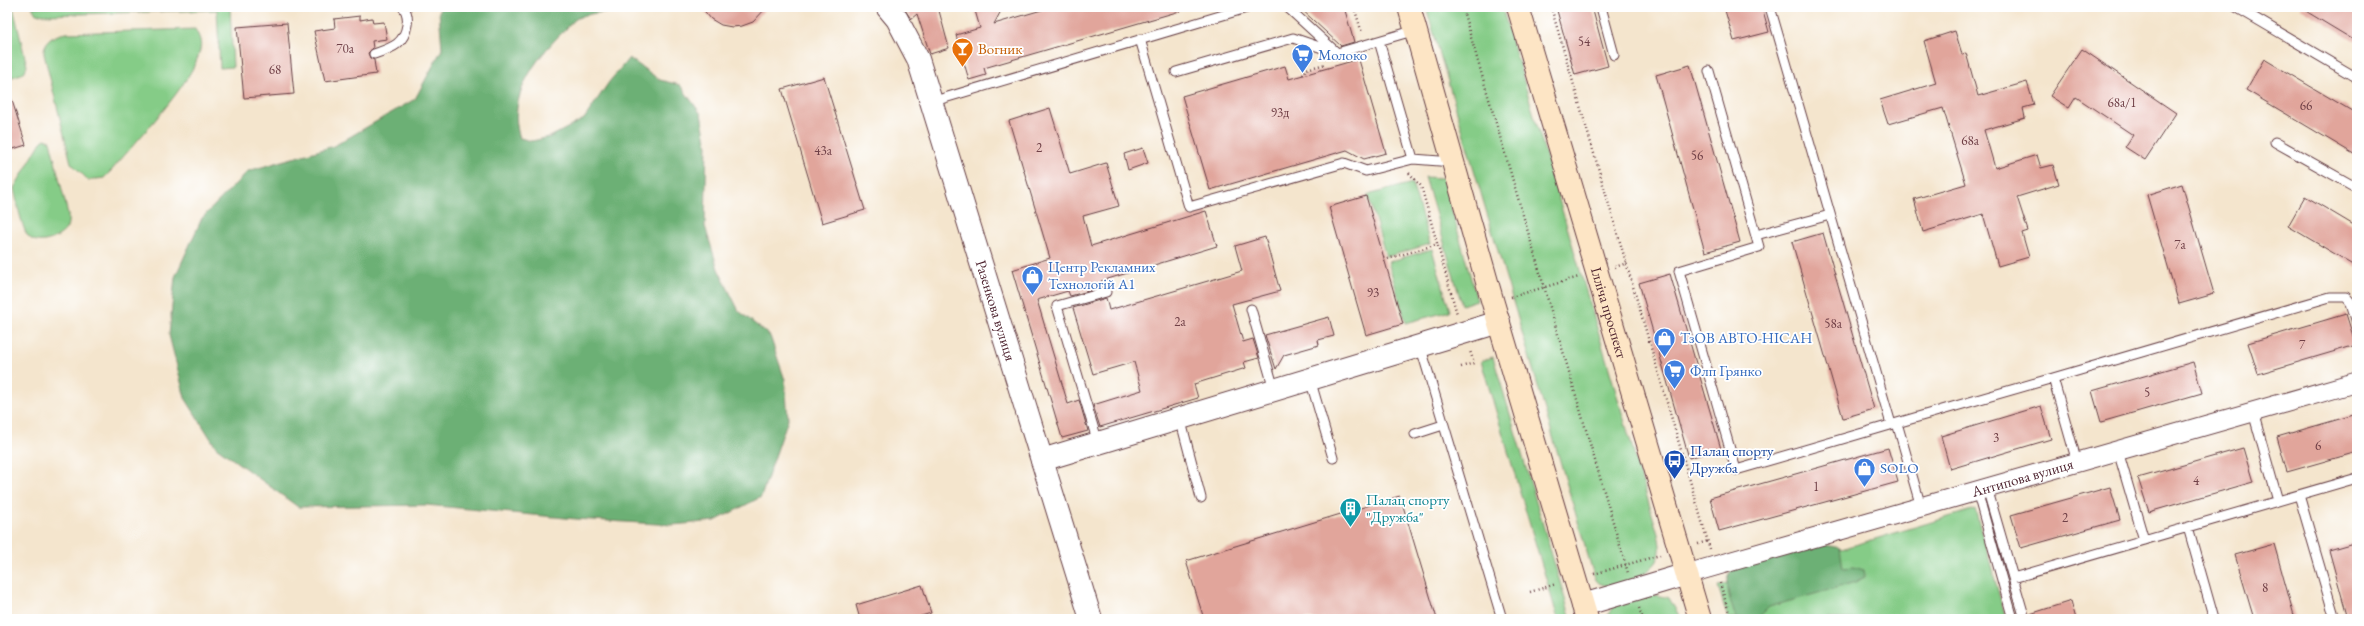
<svg xmlns="http://www.w3.org/2000/svg" width="2364" height="626" viewBox="0 0 2364 626" font-family="'EB Garamond',serif">
	<rect width="100%" height="100%" fill="#fff"/>
	<filter id="ink" filterUnits="userSpaceOnUse"><feTurbulence type="fractalNoise" baseFrequency=".025" numOctaves="2"/><feDisplacementMap in="SourceGraphic" scale="8" xChannelSelector="R" yChannelSelector="G"/><feConvolveMatrix kernelMatrix="1 2 1 2 8 2 1 2 1" color-interpolation-filters="sRGB"/></filter>
	<filter id="wash" filterUnits="userSpaceOnUse"><feTurbulence type="fractalNoise" baseFrequency=".012" numOctaves="4" result="noise"/><feDisplacementMap in="SourceGraphic" scale="16" xChannelSelector="R" yChannelSelector="G"/><feGaussianBlur stdDeviation="0.9" result="paint"/><feColorMatrix in="noise" values="0 0 0 0 0 0 0 0 0 0 0 0 0 0 0 0 0 1.4 0 .05"/><feComposite in="paint" operator="in"/></filter>
	<g filter="url(#wash)">
		<rect width="100%" height="100%" fill="#f4e5cd"/>
		<path fill="#85cc87" stroke="#687659" d="M 7,7 L 13,7 L 27,66 L 24,73 L 7,79 Z
			M 32,7 L 230,7 L 233,67 L 220,68 L 217,10 L 46,15 L 36,14 Z
			M 1426,7 L 1502,7 L 1658,534 C 1660,543 1662,553 1657,561 C 1649,575 1614,592 1599,583 C 1597,582 1595,578 1594,576 Z
			M 195,29 C 199,36 202,42 200,50 C 194,82 134,143 112,170 L 104,178 L 88,180 L 71,163 L 44,54 C 43,41 54,35 66,33 Z
			M 45,139 L 50,141 L 68,214 C 68,219 69,224 66,229 C 59,239 37,247 28,236 C 22,229 16,198 14,188 L 41,142 Z
			M 1425,177 L 1443,178 L 1477,300 L 1462,305 Z
			M 1412,183 L 1430,244 L 1386,257 L 1368,195 Z
			M 1432,249 L 1450,311 L 1406,323 L 1388,262 Z
			M 1493,357 L 1571,619 L 1558,619 L 1481,361 Z
			M 1975,509 L 2006,619 L 1728,619 L 1718,586 Z
			M 1657,595 L 1669,598 L 1681,619 L 1606,619 L 1613,606 L 1641,597 Z"/>
		<path fill="#6cb074" stroke="#5b6850" d="M 441,7 L 633,7 L 631,12 C 614,12 596,11 580,17 C 573,19 567,29 562,33 C 535,59 506,99 520,138 L 532,141 L 550,137 L 584,119 L 609,82 L 629,58 L 660,80 L 680,85 L 701,114 L 707,146 L 705,226 L 718,269 L 739,311 L 770,336 L 785,380 L 788,419 L 761,497 L 715,521 L 673,525 L 576,519 L 426,505 L 298,507 L 216,447 L 185,398 L 169,335 L 175,277 L 202,218 L 248,171 L 334,146 L 415,99 L 442,49 L 439,11 Z
			M 1821,544 L 1840,548 L 1843,568 L 1854,567 L 1864,570 L 1865,577 L 1853,583 L 1769,607 L 1760,616 L 1760,619 L 1736,619 C 1731,601 1720,580 1736,565 Z"/>
		<g id="blocks">
			<path fill="#e1a59b" d="M 701,7 L 767,7 L 753,22 L 742,26 L 732,27 L 721,25 L 711,19 Z
				M 903,7 L 938,7 L 949,48 L 930,54 L 917,14 L 911,19 Z
				M 974,7 L 1003,7 L 994,24 L 1052,7 L 1180,7 L 1180,11 L 984,68 L 986,75 L 969,80 L 956,35 L 980,28 Z
				M 1299,7 L 1344,7 L 1354,42 L 1341,46 Z
				M 1556,7 L 1592,7 L 1608,66 L 1575,75 Z
				M 1724,7 L 1762,7 L 1769,32 L 1734,41 Z
				M 2299,7 L 2357,7 L 2357,42 Z
				M 360,16 L 360,20 L 372,18 L 373,23 L 384,22 L 387,39 L 372,41 L 373,48 L 368,53 L 370,58 L 374,60 L 376,74 L 325,81 L 314,31 L 335,28 L 334,19 Z
				M 287,23 L 294,94 L 244,98 L 237,27 Z
				M 1955,31 L 1962,54 L 1966,53 L 1978,96 L 2027,82 L 2034,105 L 2023,108 L 2025,118 L 1984,130 L 1995,168 L 2037,155 L 2041,168 L 2053,165 L 2059,184 L 2017,197 L 2028,231 L 2022,233 L 2029,257 L 1998,266 L 1983,214 L 1923,232 L 1914,199 L 1966,184 L 1943,108 L 1888,124 L 1880,100 L 1936,83 L 1924,41 Z
				M 2082,49 L 2176,113 L 2145,160 L 2125,147 L 2133,135 L 2076,97 L 2069,108 L 2050,96 Z
				M 1357,53 L 1386,153 L 1364,159 L 1347,150 L 1210,190 L 1182,96 L 1285,66 L 1289,79 L 1356,60 L 1351,55 Z
				M 2264,59 L 2357,114 L 2357,156 L 2246,90 Z
				M 1690,65 L 1740,242 L 1705,252 L 1656,75 Z
				M 824,77 L 865,210 L 822,223 L 782,89 Z
				M 7,94 L 10,94 L 26,145 L 7,151 Z
				M 1050,108 L 1070,174 L 1106,163 L 1119,206 L 1083,216 L 1091,246 L 1206,211 L 1217,246 L 1101,281 L 1103,287 L 1070,296 L 1068,291 L 1037,300 L 1068,404 L 1079,400 L 1088,431 L 1062,438 L 1012,270 L 1050,258 L 1009,121 Z
				M 1143,148 L 1148,163 L 1128,170 L 1124,154 Z
				M 2182,184 L 2214,294 L 2179,304 L 2147,195 Z
				M 1366,196 L 1403,324 L 1366,335 L 1329,207 Z
				M 2305,196 L 2357,227 L 2357,267 L 2288,226 Z
				M 1823,233 L 1874,409 L 1843,418 L 1792,242 Z
				M 1265,237 L 1280,291 L 1232,304 L 1243,342 L 1253,339 L 1259,358 L 1244,362 L 1246,368 L 1194,384 L 1198,398 L 1100,427 L 1093,405 L 1142,390 L 1134,362 L 1093,374 L 1073,308 L 1106,298 L 1109,310 L 1242,271 L 1235,246 Z
				M 1670,274 L 1721,449 L 1689,458 L 1639,283 Z
				M 2346,314 L 2356,345 L 2258,374 L 2248,343 Z
				M 1329,317 L 1334,336 L 1318,340 L 1319,345 L 1284,355 L 1276,369 L 1265,335 Z
				M 2193,362 L 2202,393 L 2101,422 L 2092,391 Z
				M 2041,406 L 2051,439 L 1950,469 L 1941,436 Z
				M 2357,414 L 2357,452 L 2287,472 L 2277,437 Z
				M 1888,448 L 1898,482 L 1719,531 L 1710,498 Z
				M 2243,448 L 2253,482 L 2149,512 L 2138,478 Z
				M 2110,487 L 2120,520 L 2021,548 L 2011,515 Z
				M 1400,496 L 1437,619 L 1204,619 L 1186,561 Z
				M 2357,542 L 2357,619 L 2348,619 L 2329,550 Z
				M 2274,544 L 2295,619 L 2254,619 L 2235,555 Z
				M 922,585 L 931,613 L 912,619 L 860,619 L 856,605 Z
				M 2071,601 L 2076,619 L 2031,619 L 2030,614 Z"/>
		</g>
	</g>
	<g filter="url(#ink)">
		<use href="#blocks" fill-opacity="0" stroke="#643d43" stroke-width="1"/>
		<g fill="none" stroke-linecap="round" stroke-linejoin="round">
			<defs>
				<path id="service" d="M 1287,7 L 1335,51
					M 1601,7 L 1614,55
					M 1770,7 L 1891,424
					M 2236,7 L 2357,78
					M 1140,39 L 1189,207 L 1344,163 L 1366,171 L 1413,159
					M 1379,41 L 1413,159 L 1453,162
					M 374,54 C 391,48 404,45 407,25 C 408,19 407,12 403,7
					M 1709,71 L 1759,247 L 1679,271 L 1736,470 L 1897,423 L 1921,507
					M 1176,72 L 1293,38 L 1337,53 L 1416,30
					M 931,102 L 1250,7
					M 2275,142 L 2357,188
					M 1756,235 L 1830,215
					M 1251,309 L 1274,389
					M 1420,345 L 1502,619
					M 2053,378 L 2330,297 L 2346,297 L 2351,303 L 2357,323
					M 1310,379 L 1333,458
					M 2253,412 L 2278,501
					M 1180,418 L 1201,498
					M 1897,423 L 2053,378 L 2077,462
					M 1415,434 L 1443,425
					M 1098,443 L 1057,306 L 1106,292
					M 2118,451 L 2144,540
					M 1987,488 L 2025,619
					M 1977,491 L 2013,619
					M 2299,495 L 2335,619
					M 2188,527 L 2214,619
					M 2013,578 L 2357,478"/>
				<g id="minor">
					<path id="s1" d="M 1687,574 L 2357,382"/>
				</g>
				<g id="tertiary">
					<path id="s2" d="M 887,7 L 897,19 L 918,59 L 1091,619"/>
					<path d="M 1042,460 L 1499,322"/>
					<path d="M 1583,605 L 1687,574"/>
				</g>
				<g id="secondary">
					<path d="M 1409,7 L 1493,303 L 1587,619"/>
					<path id="s3" d="M 1518,7 L 1700,619"/>
				</g>
			</defs>
			<use href="#service" stroke="#643d43" stroke-width="11"/>
			<use href="#minor" stroke="#643d43" stroke-width="21"/>
			<use href="#tertiary" stroke="#643d43" stroke-width="24"/>
			<use href="#secondary" stroke="#643d43" stroke-width="24"/>
			<path stroke="#643d43" stroke-width="2.5" stroke-dasharray="1 3" stroke-linecap="butt" d="M 1354,7 L 1362,33
				M 1462,7 L 1628,573
				M 1551,7 L 1710,549
				M 1303,75 L 1306,69 L 1326,64
				M 1409,173 L 1421,186 L 1457,314
				M 1384,260 L 1438,244
				M 1615,267 L 1627,263
				M 1511,297 L 1579,277
				M 1461,367 L 1474,363 L 1470,351
				M 1698,544 L 1708,541
				M 1594,574 L 1660,555
				M 1720,583 L 1731,619
				M 1530,592 L 1556,584
				M 1639,608 L 1643,619"/>
			<use href="#service" stroke="#fff" stroke-width="9"/>
			<use href="#minor" stroke="#fff" stroke-width="19"/>
			<use href="#tertiary" stroke="#fff" stroke-width="22"/>
			<use href="#secondary" stroke="#fde5c5" stroke-width="22"/>
		</g>
	</g>
	<defs>
		<symbol id="bar-pin" viewBox="-11 -11 22 30"><path d="M0 17L-7.5 6A9.5 9.5 0 1 1 7.5 6Z" fill="#e8710a" stroke="#fff"/><path d="M-6-5H6L.8 .8V4.5H3.5V6h-7V4.5H-.8V.8Z" fill="#fff"/></symbol>
		<symbol id="supermarket-pin" viewBox="-11 -11 22 30"><path d="M0 17L-7.5 6A9.5 9.5 0 1 1 7.5 6Z" fill="#3f7fe0" stroke="#fff"/><path d="M-6-5.5h2.5l.6 2H6L4.5 2H-2.5L-4.4-4H-6ZM-1.5 3.2a1.3 1.3 0 1 0 .1 0ZM3 3.2a1.3 1.3 0 1 0 .1 0Z" fill="#fff"/></symbol>
		<symbol id="shop-pin" viewBox="-11 -11 22 30"><path d="M0 17L-7.5 6A9.5 9.5 0 1 1 7.5 6Z" fill="#3f7fe0" stroke="#fff"/><path d="M-5-2.5h2.3a2.7 3.5 0 0 1 5.4 0H5L5.5 6h-11ZM-1.5-2.5h3a1.5 2.3 0 0 0-3 0Z" fill="#fff"/></symbol>
		<symbol id="bus-pin" viewBox="-11 -11 22 30"><path d="M0 17L-7.5 6A9.5 9.5 0 1 1 7.5 6Z" fill="#1a4fb4" stroke="#fff"/><path d="M-5-6H5V4H4V6H2V4H-2V6H-4V4H-5ZM-3.5-4V0h7V-4ZM-3.5 1.2v1.5H-2V1.2ZM2 1.2v1.5H3.5V1.2Z" fill="#fff"/></symbol>
		<symbol id="building-pin" viewBox="-11 -11 22 30"><path d="M0 17L-7.5 6A9.5 9.5 0 1 1 7.5 6Z" fill="#0f9aa8" stroke="#fff"/><path d="M-4-6H4V6H1V3H-1V6H-4ZM-2.5-4.3h1.7v1.8h-1.7ZM.8-4.3h1.7v1.8H.8ZM-2.5-1h1.7V.8h-1.7ZM.8-1h1.7V.8H.8Z" fill="#fff"/></symbol>
	</defs>
	<g fill-rule="evenodd">
		<use href="#bar-pin" x="950" y="36" width="25" height="34"/>
		<use href="#supermarket-pin" x="1290" y="42" width="25" height="34"/>
		<use href="#shop-pin" x="1020" y="264" width="25" height="34"/>
		<use href="#shop-pin" x="1652" y="326" width="25" height="34"/>
		<use href="#supermarket-pin" x="1662" y="358" width="25" height="34"/>
		<use href="#bus-pin" x="1662" y="448" width="25" height="34"/>
		<use href="#shop-pin" x="1852" y="456" width="25" height="34"/>
		<use href="#building-pin" x="1338" y="496" width="25" height="34"/>
	</g>
	<g text-anchor="middle" stroke-width="3.5" stroke-linejoin="round" paint-order="stroke">
		<g font-size="13" fill="#704047">
			<text x="1584" y="46">54</text>
			<text x="345" y="53">70а</text>
			<text x="275" y="74">68</text>
			<text x="2122" y="107">68а/1</text>
			<text x="2306" y="110">66</text>
			<text x="1280" y="117">93д</text>
			<text x="1970" y="145">68а</text>
			<text x="1039" y="152">2</text>
			<text x="823" y="155">43а</text>
			<text x="1697" y="160">56</text>
			<text x="2180" y="249">7а</text>
			<text x="1373" y="297">93</text>
			<text x="1180" y="326">2а</text>
			<text x="1833" y="328">58а</text>
			<text x="2302" y="349">7</text>
			<text x="2147" y="397">5</text>
			<text x="1996" y="442">3</text>
			<text x="2318" y="450">6</text>
			<text x="2196" y="485">4</text>
			<text x="1816" y="491">1</text>
			<text x="2065" y="522">2</text>
			<text x="2265" y="592">8</text>
		</g>
		<g font-size="15" fill="#c56008" stroke="#fff" text-anchor="start">
			<text x="978" y="54">Вогник</text>
		</g>
		<g font-size="15" fill="#366cbe" stroke="#fff" text-anchor="start">
			<text x="1318" y="60">Молоко</text>
			<text x="1048" y="272">Центр Рекламних<tspan x="1048" dy="17">Технологій А1</tspan></text>
			<text x="1680" y="343">ТзОВ АВТО-НІСАН</text>
			<text x="1690" y="376">Флп Грянко</text>
			<text x="1880" y="473">SOLO</text>
		</g>
		<g font-size="15" fill="#4a1f2b" stroke="#fff">
			<text dy="5" stroke="none"><textPath href="#s2" startOffset="324">Разенкова вулиця</textPath></text>
			<text dy="5" stroke="none"><textPath href="#s3" startOffset="319">Ілліча проспект</textPath></text>
			<text dy="5" stroke="none"><textPath href="#s1" startOffset="349">Антипова вулиця</textPath></text>
		</g>
		<g font-size="15" fill="#164399" stroke="#fff" text-anchor="start">
			<text x="1690" y="456">Палац спорту<tspan x="1690" dy="17">Дружба</tspan></text>
		</g>
		<g font-size="15" fill="#0d838f" stroke="#fff" text-anchor="start">
			<text x="1366" y="505">Палац спорту<tspan x="1366" dy="17">"Дружба"</tspan></text>
		</g>
	</g>
	<rect width="2364" height="626" fill="none" stroke="#fff" stroke-width="24"/>
</svg>
